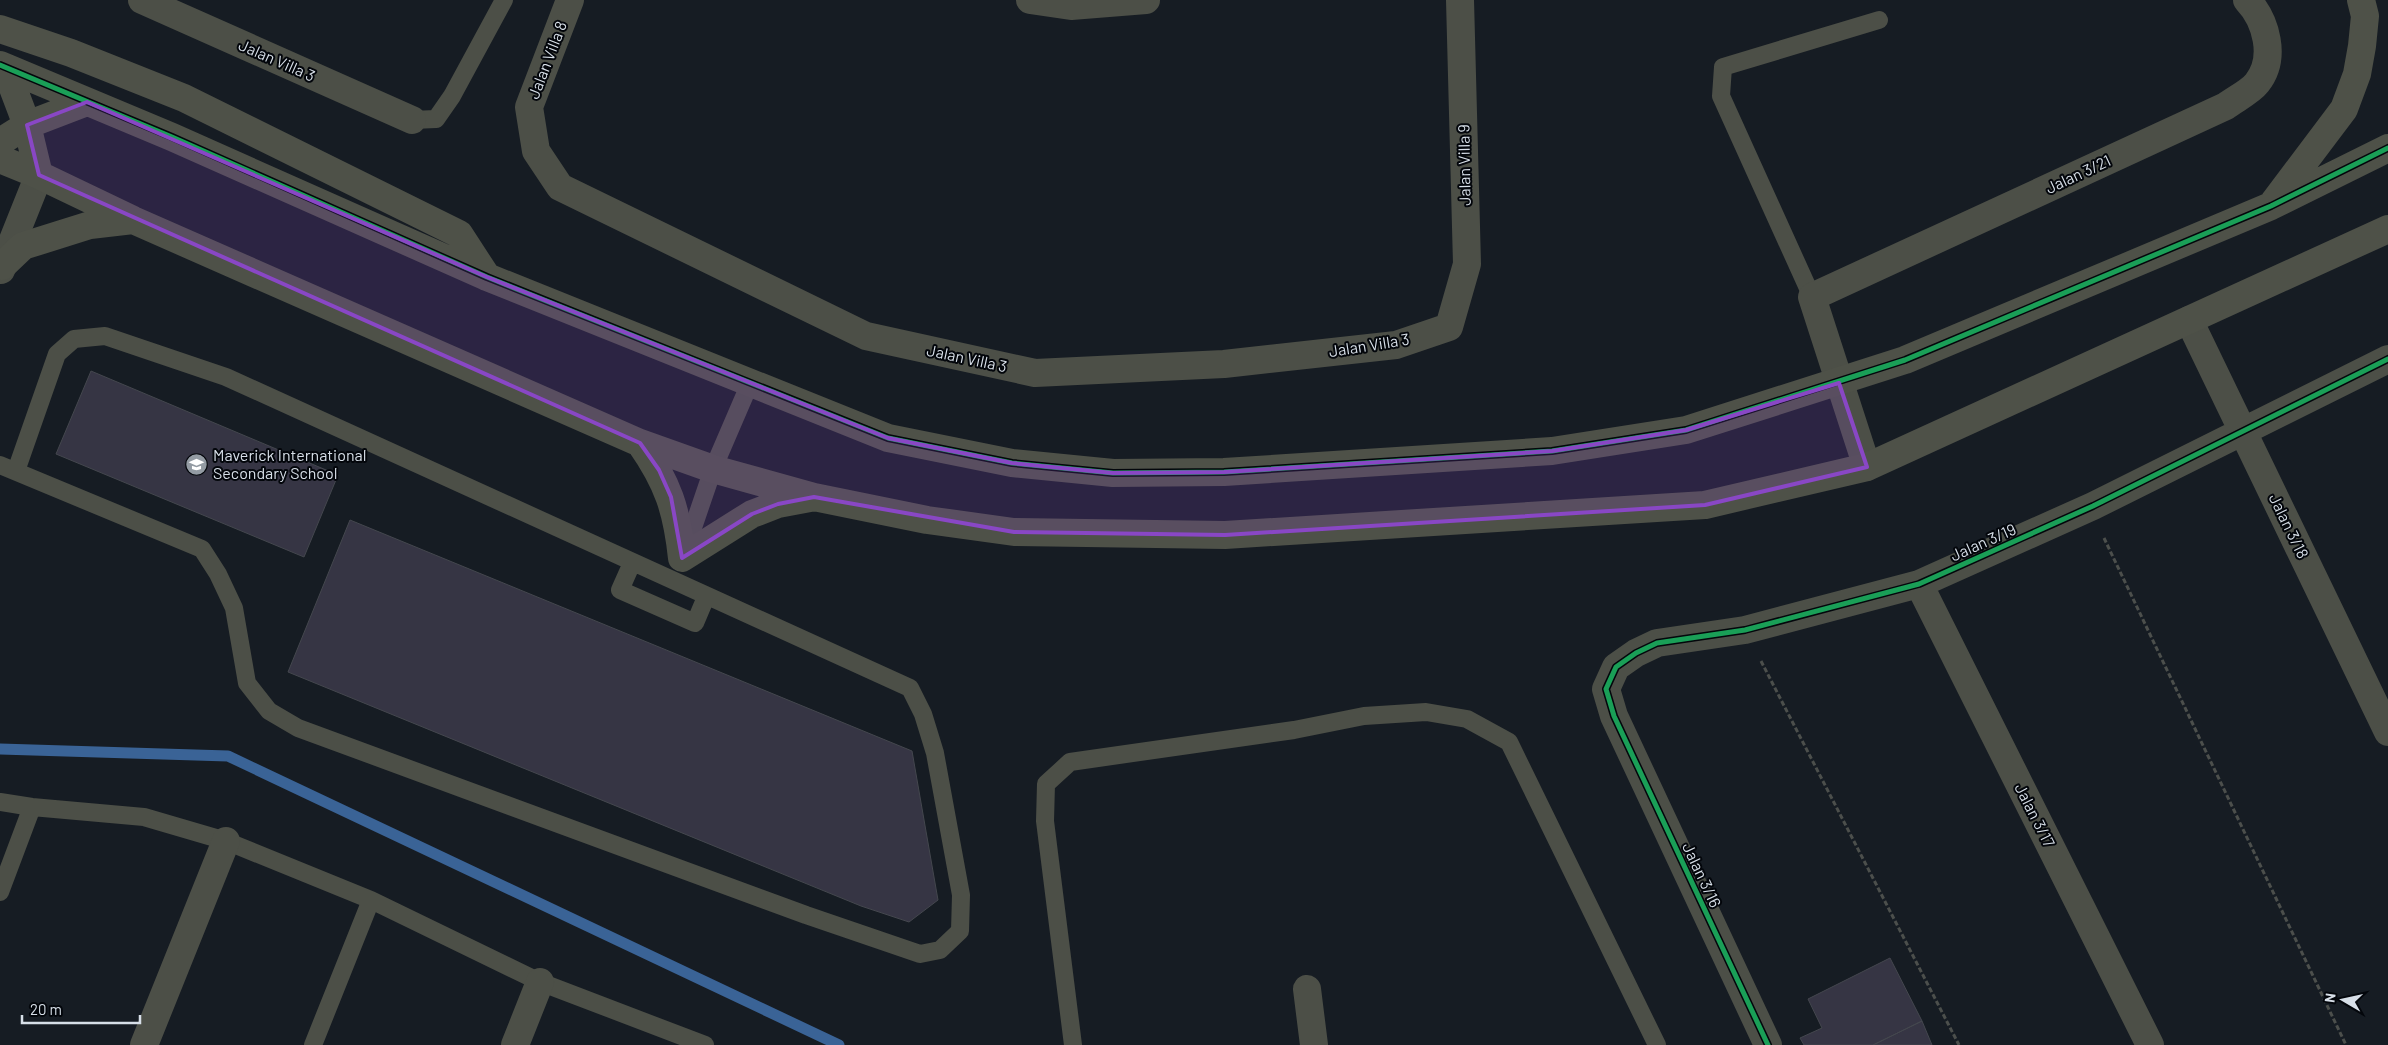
<svg xmlns="http://www.w3.org/2000/svg" width="2388" height="1045" viewBox="0 0 2388 1045" font-family="Barlow,sans-serif">
	<rect width="100%" height="100%" fill="#161c23"/>
	<g fill="none" stroke-linecap="round" stroke-linejoin="round">
		<path stroke="#3a6396" stroke-width="11" d="M 0,749 L 228,756 L 839,1045"/>
	</g>
	<path fill="#363544" stroke="#44474e" d="M 91,371 L 338,475 L 304,557 L 56,454 Z
		M 350,520 L 912,751 L 938,900 L 909,922 L 861,906 L 288,672 Z
		M 1890,958 L 1922,1021 L 1873,1045 L 1804,1045 L 1800,1038 L 1822,1028 L 1808,999 Z
		M 1922,1021 L 1932,1045 L 1873,1045 Z"/>
	<g fill="none" stroke-linecap="round" stroke-linejoin="round">
		<path stroke="#4c4f4c" stroke-width="3" stroke-dasharray="5 2.5" stroke-linecap="butt" d="M 2104,538 L 2346,1045
			M 1761,661 L 1959,1045"/>
		<path stroke="#4c4f47" stroke-width="18" d="M 412,120 L 436,119 L 452,96 L 504,0
			M 1812,297 L 1721,96 L 1723,67 L 1879,20
			M 0,465 L 202,549 L 218,574 L 234,608 L 247,683 L 269,711 L 298,728 L 806,915 L 920,954 L 940,950 L 960,931 L 961,895 L 935,753 L 923,714 L 910,688 L 226,377 L 105,336 L 74,339 L 57,354 L 16,471
			M 685,551 L 713,469 L 750,383
			M 632,563 L 620,590 L 695,623 L 706,597
			M 0,802 L 32,807 L 144,817 L 226,841 L 371,900 L 540,982 L 705,1045
			M 0,892 L 32,807
			M 313,1045 L 371,900
			M 1073,1045 L 1045,821 L 1046,784 L 1070,762 L 1294,730 L 1364,716 L 1426,712 L 1467,719 L 1509,742 L 1657,1045"/>
		<path stroke="#4c4f47" stroke-width="28" d="M 142,0 L 412,120
			M 570,0 L 529,107 L 536,151 L 560,187 L 866,336 L 1035,373 L 1224,364 L 1396,345 L 1449,327 L 1467,264 L 1460,0
			M 1030,0 L 1071,6 L 1146,0
			M 1,270 L 39,175
			M 2189,320 L 2388,732
			M 1867,467 L 1812,297 L 2226,106 C 2235,99 2250,92 2257,83 C 2277,58 2266,20 2247,0
			M 1919,584 L 2150,1045
			M 1307,989 L 1314,1045
			M 144,1045 L 226,841
			M 515,1045 L 540,982
			M 1768,1045 L 1614,716 L 1606,689 L 1616,667 L 1636,653 L 1657,643 L 1745,630 L 1919,584 L 2093,506 L 2388,359"/>
		<path stroke="#4e5148" stroke-width="28" d="M 0,29 L 71,53 L 184,98 L 459,234 L 487,277
			M 0,65 L 172,137 L 487,277 L 888,438 L 1012,463 L 1113,473 L 1224,472 L 1552,451 L 1686,430 L 1905,360 L 2271,206 L 2388,148
			M 5,67 L 27,125 L 39,175
			M 0,142 L 27,125 L 87,102
			M 0,159 L 39,175 L 133,220 L 640,443 L 713,469 L 814,497 L 927,520 L 1014,532 L 1225,535 L 1705,505 L 1867,467 L 2388,229
			M 2274,202 L 2344,109 L 2357,74 L 2362,46 L 2365,16 L 2361,0
			M 2,266 L 23,246 L 90,225 L 133,220
			M 640,443 C 668,483 677,510 682,558 L 752,514 L 778,504 L 810,498"/>
		<defs>
			<path id="cycleway" d="M 0,65 L 172,137 L 487,277 L 888,438 L 1012,463 L 1113,473 L 1224,472 L 1552,451 L 1686,430 L 1905,360 L 2271,206 L 2388,148
				M 1768,1045 L 1614,716 L 1606,689 L 1616,667 L 1636,653 L 1657,643 L 1745,630 L 1919,584 L 2093,506 L 2388,359"/>
		</defs>
		<use href="#cycleway" stroke="#03060b" stroke-width="8"/>
		<use href="#cycleway" stroke="#1a9f57" stroke-width="5"/>
	</g>
	<path fill="#8947c5" fill-opacity="0.2" stroke="#8947c5" stroke-width="4" stroke-linejoin="round" d="M 87,102 L 487,277 L 888,438 L 1012,463 L 1113,473 L 1224,472 L 1552,451 L 1686,430 L 1839,383 L 1867,467 L 1705,505 L 1225,535 L 1014,532 L 814,497 L 778,504 L 752,514 L 682,558 L 671,497 L 659,470 L 640,443 L 39,175 L 27,125 Z"/>
	<defs>
		<symbol id="school-disc" viewBox="-11 -11 22 22"><circle r="9.5" fill="#939ba3" stroke="#03060b"/><path d="M0-5L7-2L0 1L-7-2ZM-4 1L0 2.5L4 1V4Q0 6-4 4Z" fill="#fff"/></symbol>
	</defs>
	<g fill-rule="evenodd">
		<use href="#school-disc" x="184" y="452" width="25" height="25"/>
	</g>
	<g text-anchor="middle" stroke-width="4" stroke-linejoin="round" paint-order="stroke">
		<g font-size="16" fill="#d7dfe8" stroke="#03060b">
			<text transform="translate(277 60) rotate(24)" y="6">Jalan Villa 3</text>
			<text transform="translate(547 60) rotate(-69)" y="6">Jalan Villa 8</text>
			<text transform="translate(1464 165) rotate(-91)" y="6">Jalan Villa 9</text>
			<text transform="translate(2078 174) rotate(-25)" y="6">Jalan 3/21</text>
			<text transform="translate(1369 345) rotate(-9)" y="6">Jalan Villa 3</text>
			<text transform="translate(967 358) rotate(12)" y="6">Jalan Villa 3</text>
			<text transform="translate(2289 526) rotate(64)" y="6">Jalan 3/18</text>
			<text transform="translate(1983 542) rotate(-24)" y="6">Jalan 3/19</text>
			<text transform="translate(2035 815) rotate(63)" y="6">Jalan 3/17</text>
			<text transform="translate(1702 875) rotate(65)" y="6">Jalan 3/16</text>
		</g>
		<g font-size="16" fill="#d7dfe8" stroke="#03060b" text-anchor="start">
			<text x="213" y="461">Maverick International<tspan x="213" dy="18">Secondary School</tspan></text>
		</g>
	</g>
	<g transform="translate(2343 1000) rotate(279)" stroke="#03060b" stroke-width="4" paint-order="stroke">
	<path d="M0-4L9 19L0 12L-9 19Z" fill="#d7dfe8"/>
	<text y="-8" font-size="14" font-weight="bold" text-anchor="middle" fill="#d7dfe8">N</text>
	</g>
	<path d="M22 1015v8h118v-8" fill="none" stroke="#d7dfe8" stroke-width="2.5"/>
	<text x="30" y="1015" font-size="15" fill="#d7dfe8" stroke="#03060b" stroke-width="4" paint-order="stroke">20 m</text>
</svg>
